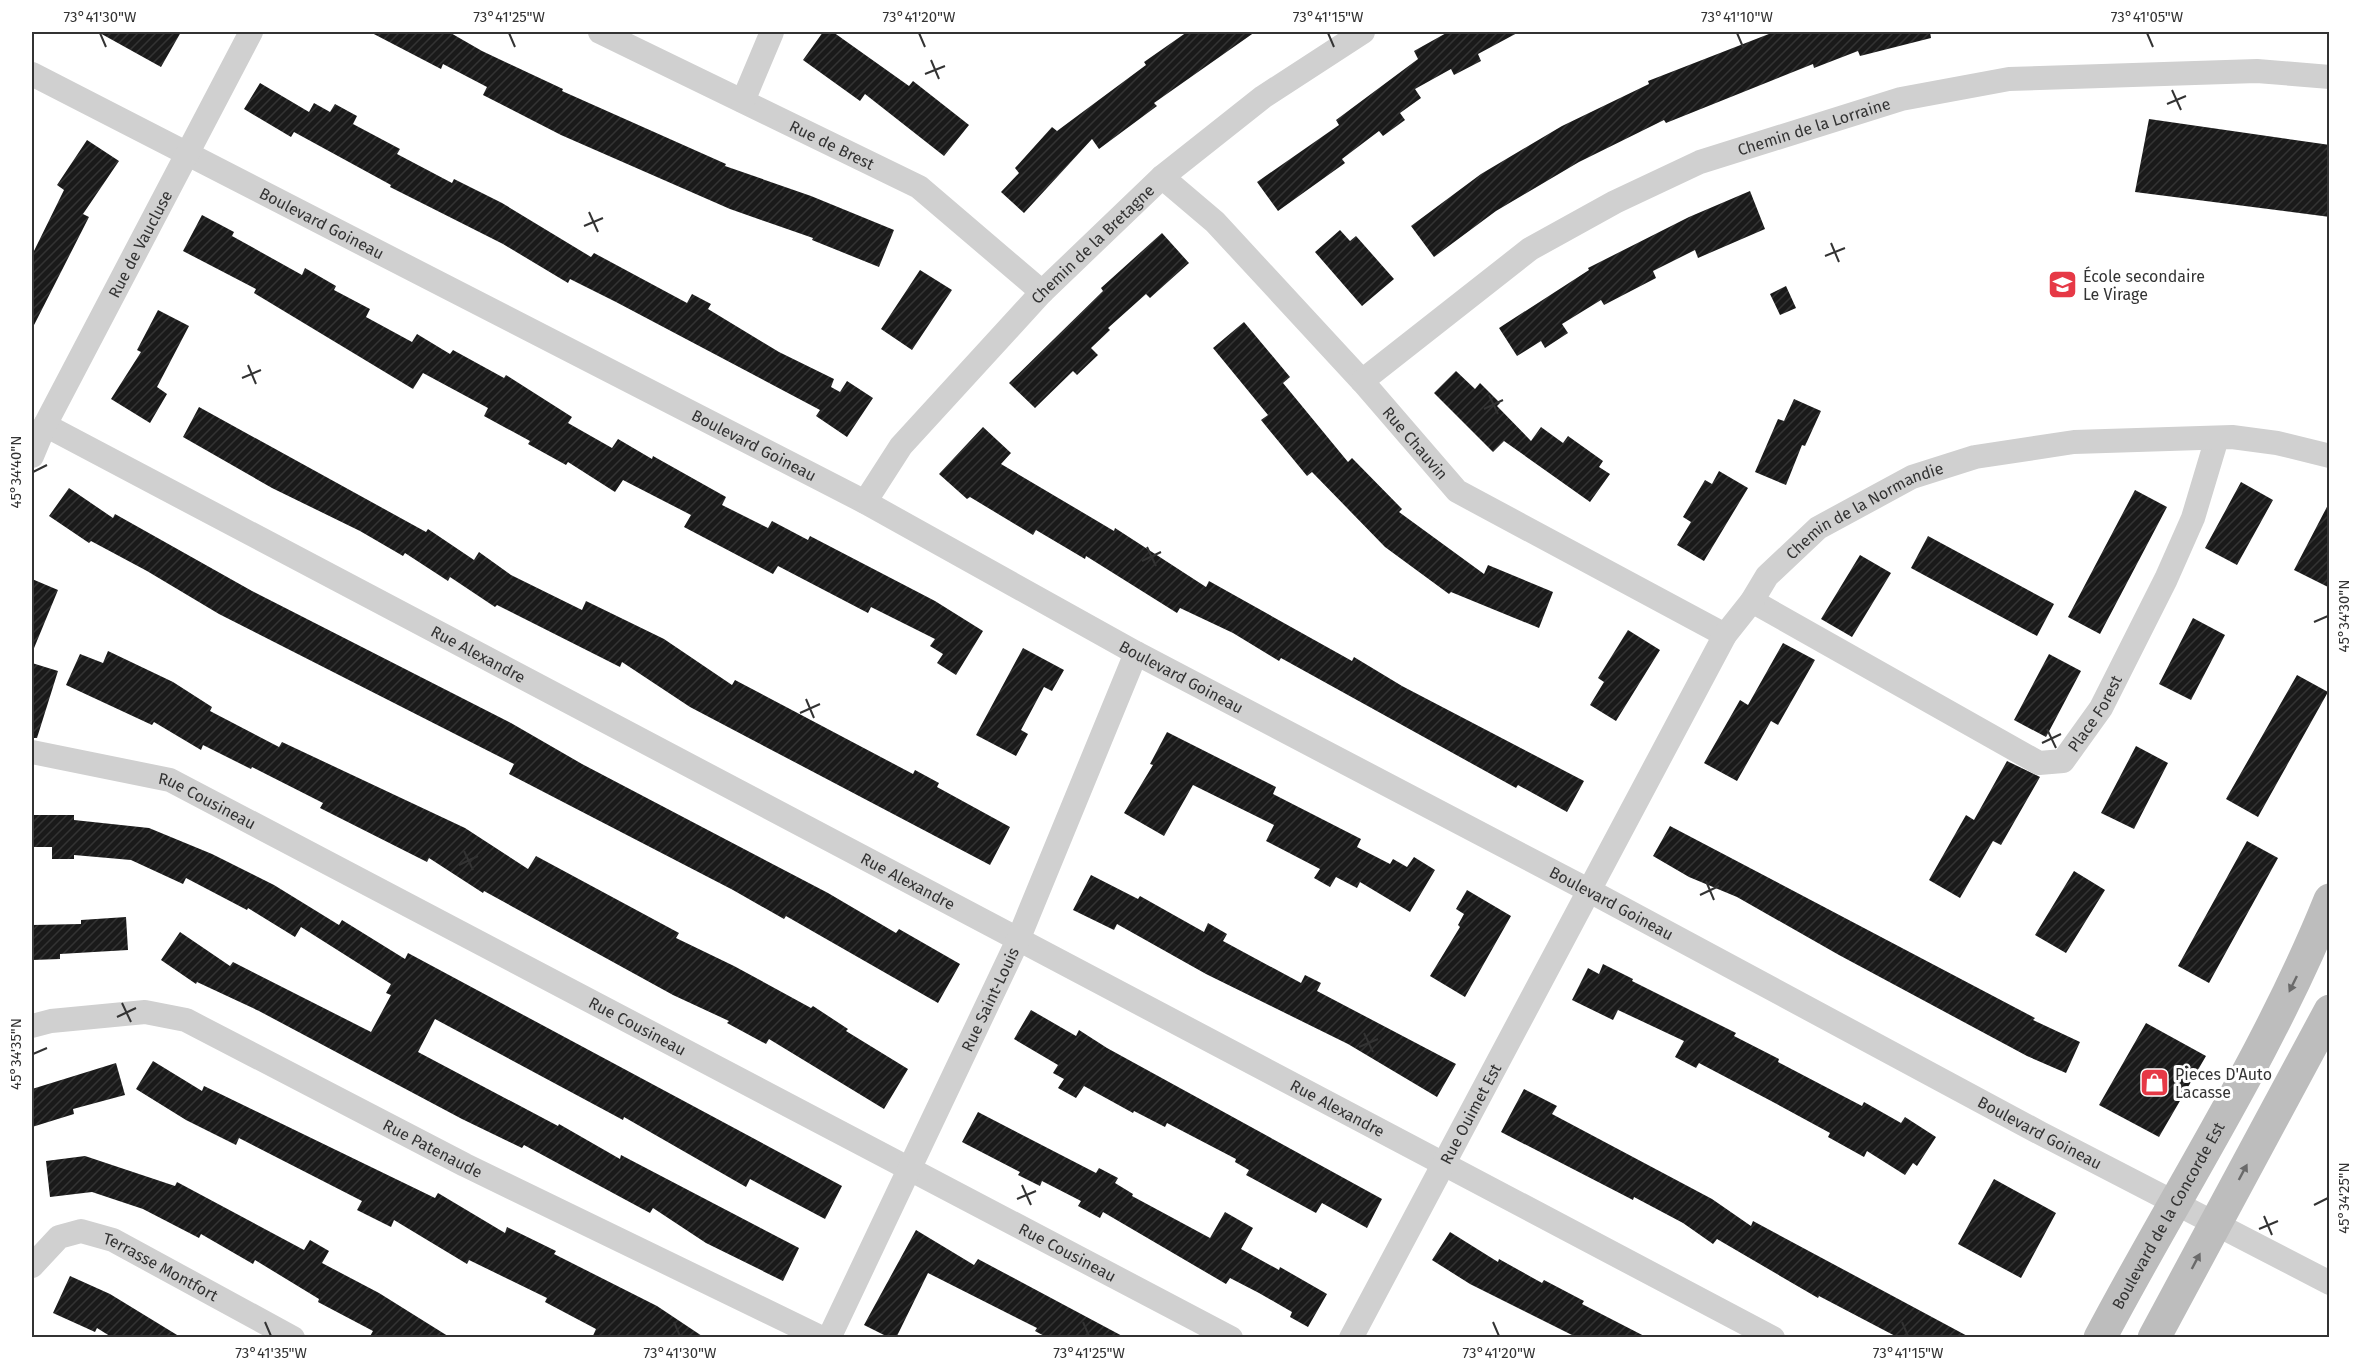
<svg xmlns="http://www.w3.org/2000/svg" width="2361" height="1369" viewBox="0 0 2361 1369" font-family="'Fira Sans',sans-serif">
	<defs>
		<pattern id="building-hatch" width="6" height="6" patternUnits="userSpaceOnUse" patternTransform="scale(1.5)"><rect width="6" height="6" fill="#1a1a1a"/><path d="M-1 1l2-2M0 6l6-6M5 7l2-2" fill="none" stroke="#333"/></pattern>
	</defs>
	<rect width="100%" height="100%" fill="#fff"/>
	<path fill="url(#building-hatch)" d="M 98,32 L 181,32 L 161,67 Z
		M 370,32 L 449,32 L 482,51 L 563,89 L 562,91 L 726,164 L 725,166 L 811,196 L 894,230 L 879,267 L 812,240 L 813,238 L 730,209 L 561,135 L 483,95 L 487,87 L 443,64 L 441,69 Z
		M 823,32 L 833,32 L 909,86 L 913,81 L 969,125 L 944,156 L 865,94 L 860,101 L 803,60 Z
		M 1187,32 L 1255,32 L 1154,103 L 1157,106 L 1099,149 L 1092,139 L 1024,213 L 1001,192 L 1019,173 L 1015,168 L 1052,127 L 1057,131 L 1146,65 L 1144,62 Z
		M 1448,32 L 1519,32 L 1478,54 L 1481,61 L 1454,75 L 1451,69 L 1415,89 L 1421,98 L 1400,113 L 1405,120 L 1383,136 L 1379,131 L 1342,159 L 1345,163 L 1278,211 L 1257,182 L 1339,125 L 1336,120 L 1418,59 L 1414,51 Z
		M 1774,32 L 1930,32 L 1931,38 L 1860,56 L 1858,51 L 1814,68 L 1813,64 L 1666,123 L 1664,120 L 1579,162 L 1496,211 L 1434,257 L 1411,226 L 1481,174 L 1562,126 L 1649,84 L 1648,81 Z
		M 260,83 L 309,112 L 314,103 L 330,112 L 335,104 L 357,116 L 353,124 L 400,149 L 397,154 L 452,183 L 454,179 L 502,203 L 591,257 L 594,253 L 687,303 L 692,294 L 711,304 L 708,309 L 779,352 L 834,379 L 831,387 L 840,392 L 847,381 L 873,398 L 847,437 L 816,416 L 820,410 L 616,302 L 570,279 L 568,283 L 503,244 L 390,187 L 391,185 L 294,132 L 291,137 L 244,109 Z
		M 2149,119 L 2330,145 L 2330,217 L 2135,192 Z
		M 87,140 L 119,161 L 83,214 L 89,217 L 32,329 L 32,255 L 64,190 L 57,185 Z
		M 1750,191 L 1765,229 L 1698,258 L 1695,250 L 1653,271 L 1656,278 L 1604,305 L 1601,300 L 1562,324 L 1568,333 L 1545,348 L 1541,341 L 1517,356 L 1499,328 L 1589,270 L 1588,268 L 1689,217 Z
		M 202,215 L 234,232 L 232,236 L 302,275 L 305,268 L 336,286 L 334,290 L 370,309 L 366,317 L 412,342 L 417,334 L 450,354 L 453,350 L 504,378 L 506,375 L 572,417 L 568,423 L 612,448 L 618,439 L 652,459 L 653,456 L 726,497 L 722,505 L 768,528 L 772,521 L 808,540 L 810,536 L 935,601 L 983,631 L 956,675 L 937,663 L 943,654 L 930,646 L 935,639 L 871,607 L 868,613 L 778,566 L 773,574 L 684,527 L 691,515 L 623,480 L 615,492 L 568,462 L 566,465 L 528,444 L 530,441 L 484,416 L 488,408 L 423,373 L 413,389 L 254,293 L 256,289 L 183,251 Z
		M 1340,230 L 1350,241 L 1356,236 L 1394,279 L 1362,306 L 1315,252 Z
		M 1162,233 L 1189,263 L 1150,298 L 1146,294 L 1108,328 L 1110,330 L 1091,348 L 1098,355 L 1077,375 L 1073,371 L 1035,408 L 1009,383 L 1103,291 L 1101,288 Z
		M 920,270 L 952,290 L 912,350 L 881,329 Z
		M 1786,286 L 1796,308 L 1780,315 L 1770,294 Z
		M 158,310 L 189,326 L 157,387 L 167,394 L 150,423 L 111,399 L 141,352 L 137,350 Z
		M 1244,322 L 1290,377 L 1283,383 L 1348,462 L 1352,458 L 1402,509 L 1399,512 L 1484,574 L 1488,565 L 1553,592 L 1539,628 L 1451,592 L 1449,594 L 1385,547 L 1312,472 L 1307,476 L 1261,420 L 1268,415 L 1213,348 Z
		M 1456,371 L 1475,389 L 1480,383 L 1500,403 L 1497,406 L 1531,441 L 1541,427 L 1563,443 L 1568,436 L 1603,461 L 1599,467 L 1610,474 L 1590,502 L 1504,441 L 1493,452 L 1434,393 Z
		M 1794,399 L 1821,411 L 1805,446 L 1802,445 L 1786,485 L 1755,472 L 1778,419 L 1784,421 Z
		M 199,407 L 426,532 L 428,529 L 474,560 L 479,552 L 511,575 L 582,610 L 586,601 L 664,639 L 732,685 L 735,680 L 913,774 L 915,770 L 939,783 L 937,787 L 1010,827 L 990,865 L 690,707 L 622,662 L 620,667 L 497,605 L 495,607 L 450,577 L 448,581 L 405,553 L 403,556 L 360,531 L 272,488 L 183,437 Z
		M 983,427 L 1011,453 L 1001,464 L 1114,531 L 1115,528 L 1206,587 L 1209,581 L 1352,661 L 1354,657 L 1402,686 L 1584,781 L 1567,812 L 1518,785 L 1516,788 L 1281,658 L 1279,661 L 1233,633 L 1180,608 L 1177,613 L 1086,556 L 1085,559 L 1036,530 L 1033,535 L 970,497 L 967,499 L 939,474 Z
		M 1719,471 L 1748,488 L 1704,561 L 1677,545 L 1691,522 L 1683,517 L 1705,480 L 1712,484 Z
		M 2241,482 L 2273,500 L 2237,565 L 2205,548 Z
		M 69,488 L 113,518 L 115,514 L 252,591 L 511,723 L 582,764 L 828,893 L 896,933 L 899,929 L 960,964 L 938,1003 L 786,916 L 784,919 L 733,890 L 509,774 L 514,764 L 219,614 L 147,571 L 91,541 L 89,543 L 49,516 Z
		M 2135,490 L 2167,507 L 2100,634 L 2068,617 Z
		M 2330,501 L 2330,588 L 2294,570 Z
		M 1928,536 L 2054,604 L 2037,636 L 1911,568 Z
		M 1860,555 L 1891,573 L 1852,637 L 1821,619 Z
		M 32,579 L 58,590 L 32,653 Z
		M 2193,618 L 2225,635 L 2191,700 L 2159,684 Z
		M 1628,630 L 1660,650 L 1616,721 L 1590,705 L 1604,682 L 1598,678 Z
		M 1783,643 L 1815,660 L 1778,725 L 1771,721 L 1737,781 L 1704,763 L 1740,700 L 1748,705 Z
		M 1023,648 L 1064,670 L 1052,691 L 1044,687 L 1021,730 L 1028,734 L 1016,756 L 976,735 Z
		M 108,651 L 173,682 L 212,707 L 210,711 L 279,747 L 282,742 L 465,828 L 528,869 L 536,856 L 679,933 L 676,938 L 734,966 L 811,1008 L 813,1006 L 848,1029 L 846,1031 L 908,1069 L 884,1109 L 769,1039 L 766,1044 L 727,1023 L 729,1021 L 673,995 L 484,891 L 483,893 L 429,858 L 427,862 L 320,808 L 323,803 L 252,767 L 251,769 L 203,745 L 201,750 L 154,722 L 152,725 L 66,685 L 80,654 L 103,663 Z
		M 2049,654 L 2081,671 L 2046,737 L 2014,720 Z
		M 32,663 L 58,671 L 37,738 L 32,738 Z
		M 2297,675 L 2328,692 L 2258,817 L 2226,799 Z
		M 1167,732 L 1276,787 L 1273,794 L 1361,839 L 1357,847 L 1390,864 L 1393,859 L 1407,867 L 1414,857 L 1435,870 L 1410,912 L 1360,882 L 1357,888 L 1336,877 L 1330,887 L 1314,878 L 1320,869 L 1266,841 L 1274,825 L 1193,785 L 1164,836 L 1124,813 L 1153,765 L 1150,764 Z
		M 2136,746 L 2168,763 L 2134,829 L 2101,813 Z
		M 2007,761 L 2040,777 L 2001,845 L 1993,841 L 1960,898 L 1929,880 L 1966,815 L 1974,820 Z
		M 32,815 L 74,815 L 74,820 L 149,828 L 212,854 L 274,885 L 339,925 L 342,920 L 405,959 L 408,953 L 842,1186 L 825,1219 L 750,1179 L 746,1187 L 624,1117 L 623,1120 L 435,1019 L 418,1052 L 558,1126 L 559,1124 L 620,1159 L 621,1155 L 799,1248 L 783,1281 L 706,1243 L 653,1208 L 650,1213 L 524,1145 L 522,1148 L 462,1119 L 259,1011 L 197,982 L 196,984 L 161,960 L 180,932 L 230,966 L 233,962 L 371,1032 L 391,995 L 386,993 L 391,984 L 301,927 L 295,937 L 248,908 L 247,910 L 186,878 L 183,884 L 131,860 L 74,855 L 74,859 L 52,859 L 52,847 L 32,847 Z
		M 1670,826 L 2035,1018 L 2033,1020 L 2080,1042 L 2066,1073 L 2027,1056 L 1839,955 L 1737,897 L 1689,877 L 1653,856 Z
		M 2247,841 L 2278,858 L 2209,983 L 2178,966 Z
		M 2074,871 L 2105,890 L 2066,953 L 2035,935 Z
		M 1091,875 L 1138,899 L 1140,896 L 1204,932 L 1208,923 L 1227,934 L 1223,941 L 1301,983 L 1305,975 L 1321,983 L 1317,991 L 1456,1064 L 1437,1097 L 1348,1044 L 1206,974 L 1117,924 L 1114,930 L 1073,910 Z
		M 1467,890 L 1511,916 L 1465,997 L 1430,976 L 1460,927 L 1458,925 L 1464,914 L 1456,909 Z
		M 126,917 L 128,950 L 60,954 L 60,959 L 32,960 L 32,925 L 81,924 L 81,920 Z
		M 1603,964 L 1633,979 L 1632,981 L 1736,1033 L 1734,1036 L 1779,1059 L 1778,1062 L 1862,1106 L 1864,1102 L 1901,1123 L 1905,1117 L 1936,1137 L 1917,1166 L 1913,1163 L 1905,1175 L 1867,1151 L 1864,1157 L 1828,1137 L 1830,1133 L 1773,1102 L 1699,1063 L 1696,1068 L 1675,1057 L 1684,1041 L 1618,1010 L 1613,1020 L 1572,1000 L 1588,968 L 1599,974 Z
		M 1031,1010 L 1076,1036 L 1079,1030 L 1107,1048 L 1382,1199 L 1367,1228 L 1322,1203 L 1316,1213 L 1246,1175 L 1249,1170 L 1235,1162 L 1236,1159 L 1167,1123 L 1165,1127 L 1134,1111 L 1133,1113 L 1084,1086 L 1076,1098 L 1058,1088 L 1064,1079 L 1053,1073 L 1058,1065 L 1014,1039 Z
		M 2146,1023 L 2206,1056 L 2159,1137 L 2099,1105 Z
		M 153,1061 L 202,1091 L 204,1086 L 435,1198 L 438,1193 L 505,1233 L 507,1227 L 556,1251 L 554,1254 L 657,1306 L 705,1338 L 592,1338 L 596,1329 L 545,1302 L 547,1298 L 469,1260 L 467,1264 L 394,1220 L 391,1227 L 357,1210 L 362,1201 L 239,1138 L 236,1145 L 186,1120 L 136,1089 Z
		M 116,1063 L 125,1095 L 73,1109 L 74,1114 L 32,1127 L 32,1089 Z
		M 1524,1089 L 1557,1106 L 1552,1114 L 1712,1199 L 1751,1226 L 1753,1221 L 1971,1338 L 1899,1338 L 1819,1296 L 1818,1298 L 1717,1239 L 1713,1244 L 1683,1223 L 1634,1197 L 1633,1200 L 1501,1132 Z
		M 978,1112 L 1096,1173 L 1099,1168 L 1118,1178 L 1115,1183 L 1133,1194 L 1132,1196 L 1210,1238 L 1225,1212 L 1253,1228 L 1241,1249 L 1279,1270 L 1280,1267 L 1327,1294 L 1308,1327 L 1290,1317 L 1292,1312 L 1259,1293 L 1230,1278 L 1226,1284 L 1103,1212 L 1100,1218 L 1078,1206 L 1081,1201 L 1042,1181 L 1040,1186 L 1018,1175 L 1020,1172 L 962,1142 Z
		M 85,1156 L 175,1186 L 177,1182 L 304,1250 L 310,1240 L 329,1251 L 322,1263 L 379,1293 L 451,1338 L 369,1338 L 373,1331 L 318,1302 L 319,1299 L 255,1260 L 253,1264 L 201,1234 L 199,1238 L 143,1209 L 92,1192 L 50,1197 L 46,1161 Z
		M 1994,1179 L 2056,1213 L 2021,1278 L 1958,1244 Z
		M 916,1230 L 974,1265 L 978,1259 L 1126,1338 L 1048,1338 L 1035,1331 L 1037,1328 L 928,1273 L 896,1338 L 890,1338 L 864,1325 Z
		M 1450,1232 L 1498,1262 L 1499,1259 L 1542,1283 L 1544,1280 L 1584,1301 L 1582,1304 L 1648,1338 L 1578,1338 L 1470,1284 L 1432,1260 Z
		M 70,1276 L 110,1294 L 182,1338 L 113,1338 L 97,1328 L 95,1332 L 53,1313 Z"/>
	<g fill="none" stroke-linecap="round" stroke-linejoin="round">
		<g stroke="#d0d0d0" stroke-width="24">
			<path id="s1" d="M 600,32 L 919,187 L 1042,292"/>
			<path id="s2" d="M 32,74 L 865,502 L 1136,653 L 1588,890 L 2040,1133 L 2330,1283"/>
			<path d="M 743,101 L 772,32"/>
			<path id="s3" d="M 1162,177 L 1215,222 L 1362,381 L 1457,491 L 1725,635"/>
			<path id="s4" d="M 1362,381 L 1530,249 L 1615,202 L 1700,162 L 1901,99 L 2009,79 L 2257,71 L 2330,77"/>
			<path id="s5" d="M 45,425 L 1773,1338"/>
			<path id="s6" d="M 32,456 L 45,425 L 251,32"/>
			<path id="s7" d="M 865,502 L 901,446 L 1042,292 L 1162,177 L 1263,97 L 1363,32"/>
			<path id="s8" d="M 1752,601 L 2039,763 L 2063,761 L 2101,708 L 2166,579 L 2193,518 L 2217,438"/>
			<path id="s9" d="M 32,752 L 170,780 L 1231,1338"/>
			<path id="s10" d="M 32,1026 L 51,1021 L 145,1012 L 186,1020 L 465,1165 L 822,1338"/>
			<path id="s11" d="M 32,1266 L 59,1237 L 81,1231 L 113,1240 L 293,1338"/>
			<path id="s12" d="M 829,1338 L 1018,940 L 1136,653"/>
			<path id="s13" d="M 1351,1338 L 1725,635 L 1752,601 L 1767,576 L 1818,528 L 1912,477 L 1975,457 L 2074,442 L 2232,437 L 2277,443 L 2330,456"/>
		</g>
		<g stroke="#bdbdbd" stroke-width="33">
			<path id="s14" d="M 2100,1338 C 2177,1192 2268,1054 2330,900"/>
			<path d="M 2154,1338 L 2330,1011"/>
		</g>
	</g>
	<defs><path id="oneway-solid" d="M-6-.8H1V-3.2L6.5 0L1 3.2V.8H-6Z" transform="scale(1.5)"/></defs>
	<g fill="#6a6a6a">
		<use href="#oneway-solid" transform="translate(2293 984) rotate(116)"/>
		<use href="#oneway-solid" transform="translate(2243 1172) rotate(-62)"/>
		<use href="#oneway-solid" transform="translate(2196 1261) rotate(-62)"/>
	</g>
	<path fill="none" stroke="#333" stroke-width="2" d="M 100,33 L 106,47M 509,33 L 515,47M 919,33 L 925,47M 1328,33 L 1334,47M 1737,33 L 1743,47M 2147,33 L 2153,47M 931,60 L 939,79M 925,74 L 945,66M 2172,90 L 2181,110M 2167,104 L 2186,96M 589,212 L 598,232M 584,226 L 603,218M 1831,243 L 1839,262M 1825,256 L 1845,248M 248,365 L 256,384M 242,378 L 261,370M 1489,395 L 1498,414M 1484,409 L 1503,400M 33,472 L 47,465M 1147,547 L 1156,566M 1142,561 L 1161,552M 2314,622 L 2328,616M 806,699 L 814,718M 800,713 L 820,704M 2047,729 L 2056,748M 2042,743 L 2061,734M 464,851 L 473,870M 459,865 L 478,856M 1706,881 L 1714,900M 1700,895 L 1719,886M 122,1003 L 131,1022M 117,1017 L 136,1008M 1364,1033 L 1373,1052M 1359,1047 L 1378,1039M 33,1054 L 47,1048M 1022,1185 L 1031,1205M 1017,1199 L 1036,1191M 2314,1205 L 2328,1198M 2264,1216 L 2272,1235M 2259,1229 L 2278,1221M 265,1322 L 271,1336M 674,1322 L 680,1336M 1083,1322 L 1089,1336M 1493,1322 L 1499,1336M 1902,1322 L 1908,1336"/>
	<defs>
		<symbol id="school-square" viewBox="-11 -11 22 22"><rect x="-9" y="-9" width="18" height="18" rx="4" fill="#e63946" stroke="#fff"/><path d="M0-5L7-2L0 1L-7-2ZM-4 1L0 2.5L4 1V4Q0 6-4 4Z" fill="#fff"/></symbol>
		<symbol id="shop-square" viewBox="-11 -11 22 22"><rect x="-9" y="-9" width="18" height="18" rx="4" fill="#e63946" stroke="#fff"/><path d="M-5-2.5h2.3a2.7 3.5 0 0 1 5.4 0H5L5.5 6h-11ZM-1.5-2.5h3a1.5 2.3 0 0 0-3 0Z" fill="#fff"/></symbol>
	</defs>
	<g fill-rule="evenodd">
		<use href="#school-square" x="2046" y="268" width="33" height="33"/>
		<use href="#shop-square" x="2138" y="1066" width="33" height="33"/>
	</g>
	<g text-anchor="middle" stroke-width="6" stroke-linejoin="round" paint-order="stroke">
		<g font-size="16" fill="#333" stroke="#fff">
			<text dy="6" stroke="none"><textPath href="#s4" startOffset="524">Chemin de la Lorraine</textPath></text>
			<text dy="6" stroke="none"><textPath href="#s1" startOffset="258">Rue de Brest</textPath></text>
			<text dy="6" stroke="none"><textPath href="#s2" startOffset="326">Boulevard Goineau</textPath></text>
			<text dy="6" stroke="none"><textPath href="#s6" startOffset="238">Rue de Vaucluse</textPath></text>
			<text dy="6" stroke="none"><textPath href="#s7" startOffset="345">Chemin de la Bretagne</textPath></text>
			<text dy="6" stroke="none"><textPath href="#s3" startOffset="368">Rue Chauvin</textPath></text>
			<text dy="6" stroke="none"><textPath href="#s2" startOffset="812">Boulevard Goineau</textPath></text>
			<text dy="6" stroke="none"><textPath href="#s13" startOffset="988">Chemin de la Normandie</textPath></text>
			<text dy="6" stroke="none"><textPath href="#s5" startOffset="490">Rue Alexandre</textPath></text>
			<text dy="6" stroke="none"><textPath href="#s2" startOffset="1298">Boulevard Goineau</textPath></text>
			<text dy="6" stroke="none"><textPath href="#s8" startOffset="411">Place Forest</textPath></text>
			<text dy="6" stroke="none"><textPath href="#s9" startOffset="183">Rue Cousineau</textPath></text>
			<text dy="6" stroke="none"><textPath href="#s5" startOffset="976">Rue Alexandre</textPath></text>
			<text dy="6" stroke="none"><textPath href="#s2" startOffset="1784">Boulevard Goineau</textPath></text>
			<text dy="6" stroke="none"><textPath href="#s12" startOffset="375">Rue Saint-Louis</textPath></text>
			<text dy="6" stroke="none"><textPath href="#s9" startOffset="669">Rue Cousineau</textPath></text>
			<text dy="6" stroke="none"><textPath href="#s5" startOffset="1462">Rue Alexandre</textPath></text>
			<text dy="6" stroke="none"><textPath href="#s13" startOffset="254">Rue Ouimet Est</textPath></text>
			<text dy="6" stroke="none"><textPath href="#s2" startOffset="2270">Boulevard Goineau</textPath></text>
			<text dy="6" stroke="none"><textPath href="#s10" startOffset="434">Rue Patenaude</textPath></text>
			<text dy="6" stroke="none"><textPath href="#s14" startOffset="140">Boulevard de la Concorde Est</textPath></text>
			<text dy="6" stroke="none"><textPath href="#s9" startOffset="1155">Rue Cousineau</textPath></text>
			<text dy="6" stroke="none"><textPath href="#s11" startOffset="150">Terrasse Montfort</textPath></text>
		</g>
		<g font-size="16" fill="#333" stroke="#fff" text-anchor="start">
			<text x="2083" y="282">École secondaire<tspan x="2083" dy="18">Le Virage</tspan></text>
			<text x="2175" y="1080">Pieces D'Auto<tspan x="2175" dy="18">Lacasse</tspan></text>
		</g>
	</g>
	<rect width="2361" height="1369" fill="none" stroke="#ffffff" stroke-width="66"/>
	<rect x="33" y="33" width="2295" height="1303" fill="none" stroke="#333" stroke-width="2"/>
	<g font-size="15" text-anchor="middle" fill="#333">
		<text x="100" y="22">73°41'30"W</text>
		<text x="509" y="22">73°41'25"W</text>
		<text x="919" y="22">73°41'20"W</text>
		<text x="1328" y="22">73°41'15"W</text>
		<text x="1737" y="22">73°41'10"W</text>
		<text x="2147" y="22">73°41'05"W</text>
		<text transform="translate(16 472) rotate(-90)" y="5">45°34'40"N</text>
		<text transform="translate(2344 616) rotate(-90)" y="5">45°34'30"N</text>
		<text transform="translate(16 1054) rotate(-90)" y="5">45°34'35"N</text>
		<text transform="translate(2344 1198) rotate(-90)" y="5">45°34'25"N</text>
		<text x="271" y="1358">73°41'35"W</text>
		<text x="680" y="1358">73°41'30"W</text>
		<text x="1089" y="1358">73°41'25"W</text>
		<text x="1499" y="1358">73°41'20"W</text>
		<text x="1908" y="1358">73°41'15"W</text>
	</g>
</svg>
